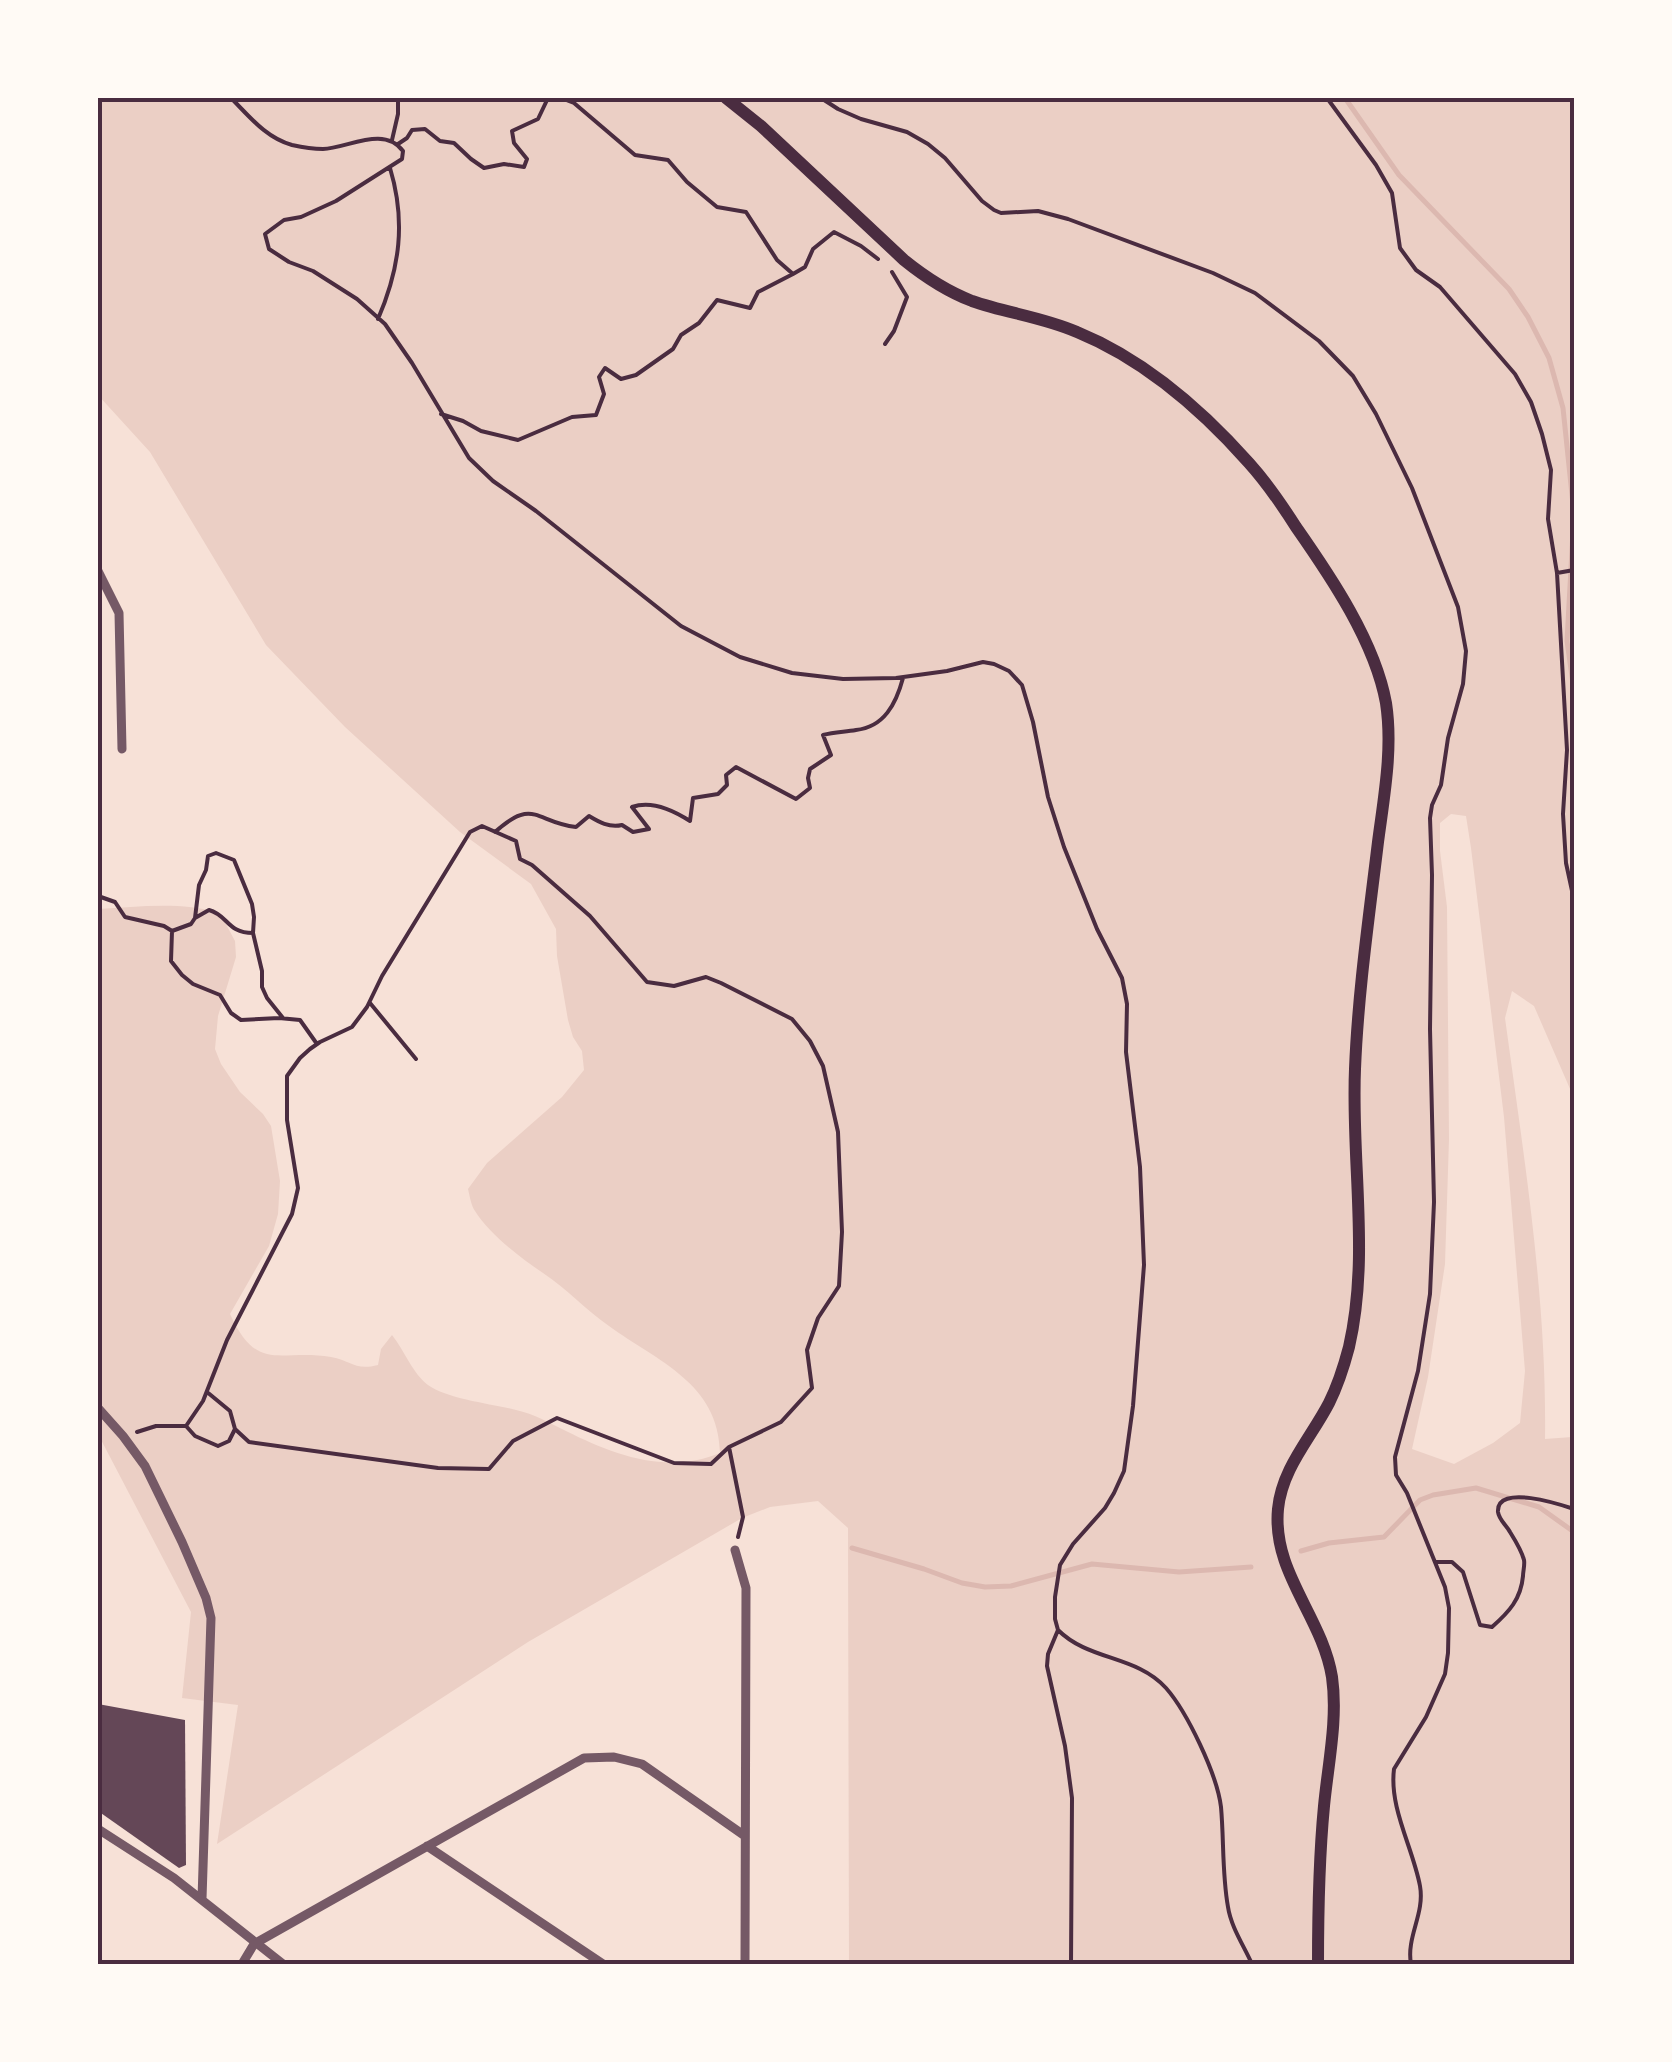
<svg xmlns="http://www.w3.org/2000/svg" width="1672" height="2062" viewBox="0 0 1672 2062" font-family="'Source Sans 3',sans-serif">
	<rect width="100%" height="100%" fill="#f7e1d7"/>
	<path fill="#ebcfc5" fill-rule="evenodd" d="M 98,98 L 1574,98 L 1574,1098 L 1534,1006 L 1512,991 L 1505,1018 C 1524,1158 1547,1298 1545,1439 L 1572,1437 L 1574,1433 L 1574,1964 L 849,1964 L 848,1528 L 818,1501 L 770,1507 L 742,1518 L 528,1642 L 217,1844 L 238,1705 L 182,1698 L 191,1612 L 98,1434 L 98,909 C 139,907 179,901 220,913 L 235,941 L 236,957 L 218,1016 L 215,1049 L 221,1064 L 240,1092 L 263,1114 L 271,1126 L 280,1181 L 278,1214 L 269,1246 L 230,1314 C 258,1375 280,1348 331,1357 C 352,1361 355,1371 378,1365 L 381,1349 L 392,1335 C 404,1350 413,1374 428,1385 C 447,1399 493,1404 516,1410 C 534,1414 550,1423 566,1431 C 614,1455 667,1475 720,1453 C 719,1383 657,1361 609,1326 C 586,1310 567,1289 543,1273 C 521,1258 489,1234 475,1211 C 471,1205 470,1197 468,1189 L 487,1163 L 562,1097 L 584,1070 L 582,1051 L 573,1037 L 568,1020 L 557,956 L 556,929 L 531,884 L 460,832 L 345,727 L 266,645 L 150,452 L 98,395 ZM 1451,814 L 1466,816 L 1471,848 L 1504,1117 L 1525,1371 L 1520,1423 L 1493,1443 L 1454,1464 L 1412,1449 L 1428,1377 L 1445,1264 L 1449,1139 L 1447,907 L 1440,851 L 1440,823 Z"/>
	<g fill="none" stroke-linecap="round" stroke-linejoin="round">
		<path stroke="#dcb8b0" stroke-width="5" d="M 1345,98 L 1399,175 L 1509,289 L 1528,317 L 1549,358 L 1563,408 L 1574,514 L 1567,641 L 1574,691
			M 852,1548 L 924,1569 L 962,1583 L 985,1587 L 1011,1586 L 1092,1564 L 1179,1572 L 1251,1567
			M 1301,1551 L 1329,1543 L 1384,1537 L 1420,1500 L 1433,1495 L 1476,1488 L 1539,1507 L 1574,1532"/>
	</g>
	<path fill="#644757" d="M 98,1704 L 185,1720 L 186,1865 L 179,1868 L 98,1811 Z"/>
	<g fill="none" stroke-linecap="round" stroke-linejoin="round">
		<path stroke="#4a2c40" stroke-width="4" d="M 231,98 C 249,116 266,138 292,145 C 301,147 313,149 323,149 C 348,148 384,125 403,151 L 402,159 L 336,201 L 301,217 L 284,220 L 265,234 L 269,249 L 289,262 L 313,271 L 357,299 L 385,324 L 412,363 L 469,458 L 493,481 L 536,511 L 681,626 L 740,657 L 792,673 L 843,679 L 896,678 L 947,671 L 983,662 L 994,664 L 1009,671 L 1022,685 L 1033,722 L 1048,797 L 1064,847 L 1097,929 L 1122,978 L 1127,1004 L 1126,1052 L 1140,1167 L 1144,1265 L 1133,1406 L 1124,1471 L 1114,1493 L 1105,1508 L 1073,1544 L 1060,1565 L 1055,1597 L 1055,1619 L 1058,1630 L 1048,1654 L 1047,1666 L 1065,1746 L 1072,1798 L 1071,1964
			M 561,98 L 574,103 L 635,155 L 668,160 L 687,182 L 717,207 L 746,212 L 777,260 L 793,274 L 805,267 L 813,249 L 834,232 L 861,246 L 878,259
			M 821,98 L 838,109 L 861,119 L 907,132 L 928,144 L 945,158 L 982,201 L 994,210 L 1001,213 L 1038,211 L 1068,219 L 1213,273 L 1255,293 L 1319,341 L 1353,376 L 1376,414 L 1412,488 L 1458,607 L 1466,651 L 1463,684 L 1448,738 L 1441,785 L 1432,805 L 1430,818 L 1432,875 L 1430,1029 L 1434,1202 L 1430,1294 L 1418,1371 L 1395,1457 L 1396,1475 L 1407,1493 L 1445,1587 L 1449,1608 L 1448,1653 L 1445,1674 L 1426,1717 L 1394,1769 C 1389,1808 1413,1848 1420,1886 C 1425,1914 1406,1937 1411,1964
			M 1327,98 L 1376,165 L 1392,193 L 1400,248 L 1416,270 L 1440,287 L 1515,374 L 1531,402 L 1542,434 L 1551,470 L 1548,519 L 1557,573 L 1567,750 L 1563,814 L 1566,863 L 1574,900
			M 392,140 L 398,114 L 398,98
			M 398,144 L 407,138 L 412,130 L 425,129 L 440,141 L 454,143 L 471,159 L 484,168 L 504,164 L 524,167 L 527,159 L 514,143 L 512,131 L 538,119 L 548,98
			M 378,319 C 400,268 406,221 390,168
			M 885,344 L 894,331 L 907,297 L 892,272
			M 441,414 L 463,421 L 481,431 L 518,440 L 572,417 L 596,415 L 604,394 L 599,377 L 605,368 L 621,379 L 636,375 L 673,349 L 681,335 L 699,323 L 717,300 L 750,308 L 758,292 L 793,274
			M 1557,573 L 1574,570
			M 495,832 C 534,797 535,822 576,827 L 589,816 C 599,822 609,828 622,825 L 633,832 L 649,829 L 632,807 C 651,800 673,810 690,821 L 693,798 L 718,794 L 727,785 L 726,775 L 736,767 L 796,799 L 810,788 L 808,778 L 810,769 L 831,755 L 823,735 C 834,732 844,732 856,730 C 884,727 896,704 903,678
			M 98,896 L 115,902 L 125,917 L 164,926 L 172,931 L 171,961 L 182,975 L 193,984 L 220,995 L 231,1013 L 241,1020 L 279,1018 L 300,1020 L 317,1044
			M 195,918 L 209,910 C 228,915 227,933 253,933
			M 172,931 L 191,924 L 195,918 L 199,885 L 206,870 L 208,856 L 216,853 L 234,860 L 252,904 L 254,917 L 253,933 L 262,971 L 262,987 L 267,998 L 283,1018
			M 370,1003 L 416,1059
			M 207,1392 L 230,1411 L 235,1429 L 249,1442 L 438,1468 L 489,1469 L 513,1441 L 557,1418 L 674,1463 L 711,1464 L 729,1447
			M 186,1426 L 195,1436 L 218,1446 L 229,1441 L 235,1429
			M 137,1432 L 156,1426 L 186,1426 L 203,1401 L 227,1340 L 292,1214 L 298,1188 L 287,1120 L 287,1076 L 300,1058 L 310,1049 L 320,1042 L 352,1027 L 367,1007 L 382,976 L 470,832 L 482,826 L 516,841 L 520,859 L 532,865 L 590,916 L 647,982 L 674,986 L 706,977 L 721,983 L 792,1019 L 810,1041 L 823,1066 L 838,1132 L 842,1232 L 839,1286 L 818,1318 L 807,1350 L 812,1388 L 781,1422 L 729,1447 L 743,1517 L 738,1537
			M 1435,1562 L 1452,1562 L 1463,1572 L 1480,1625 L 1492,1627 C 1509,1612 1521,1599 1523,1576 C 1523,1571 1525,1565 1524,1560 C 1522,1552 1515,1540 1510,1532 C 1507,1526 1499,1520 1498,1512 C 1496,1483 1562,1505 1574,1509
			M 1058,1630 C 1089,1661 1136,1655 1166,1688 C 1187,1712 1217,1774 1221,1807 C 1224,1840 1222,1874 1228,1907 C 1231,1927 1244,1946 1252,1964"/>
		<path stroke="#755966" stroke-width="9" d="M 98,571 L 119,613 L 122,749
			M 98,1408 L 123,1436 L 145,1466 L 182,1542 L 206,1598 L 211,1618 L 202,1899
			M 735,1550 L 746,1588 L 745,1964
			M 98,1829 L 174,1878 L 283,1964
			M 427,1846 L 603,1964
			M 242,1964 L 254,1944 L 584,1758 L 614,1757 L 642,1764 L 745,1836"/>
		<path stroke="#4a2c40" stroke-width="12" d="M 726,98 L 761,126 L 904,260 C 925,277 946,291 972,301 C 1006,313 1043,317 1077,332 C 1143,359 1202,410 1249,463 C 1267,483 1282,505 1296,527 C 1331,577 1375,642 1386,703 C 1393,749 1384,796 1378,842 C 1369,917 1358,993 1355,1069 C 1351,1161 1370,1256 1349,1347 C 1344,1366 1338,1385 1329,1403 C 1311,1438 1282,1468 1278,1509 C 1272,1573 1322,1616 1332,1677 C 1338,1719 1328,1764 1324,1806 C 1319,1858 1318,1912 1318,1964"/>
	</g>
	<rect width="1672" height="2062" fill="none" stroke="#fffaf5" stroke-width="200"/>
	<rect x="100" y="100" width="1472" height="1862" fill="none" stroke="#4a2c40" stroke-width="4"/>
</svg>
